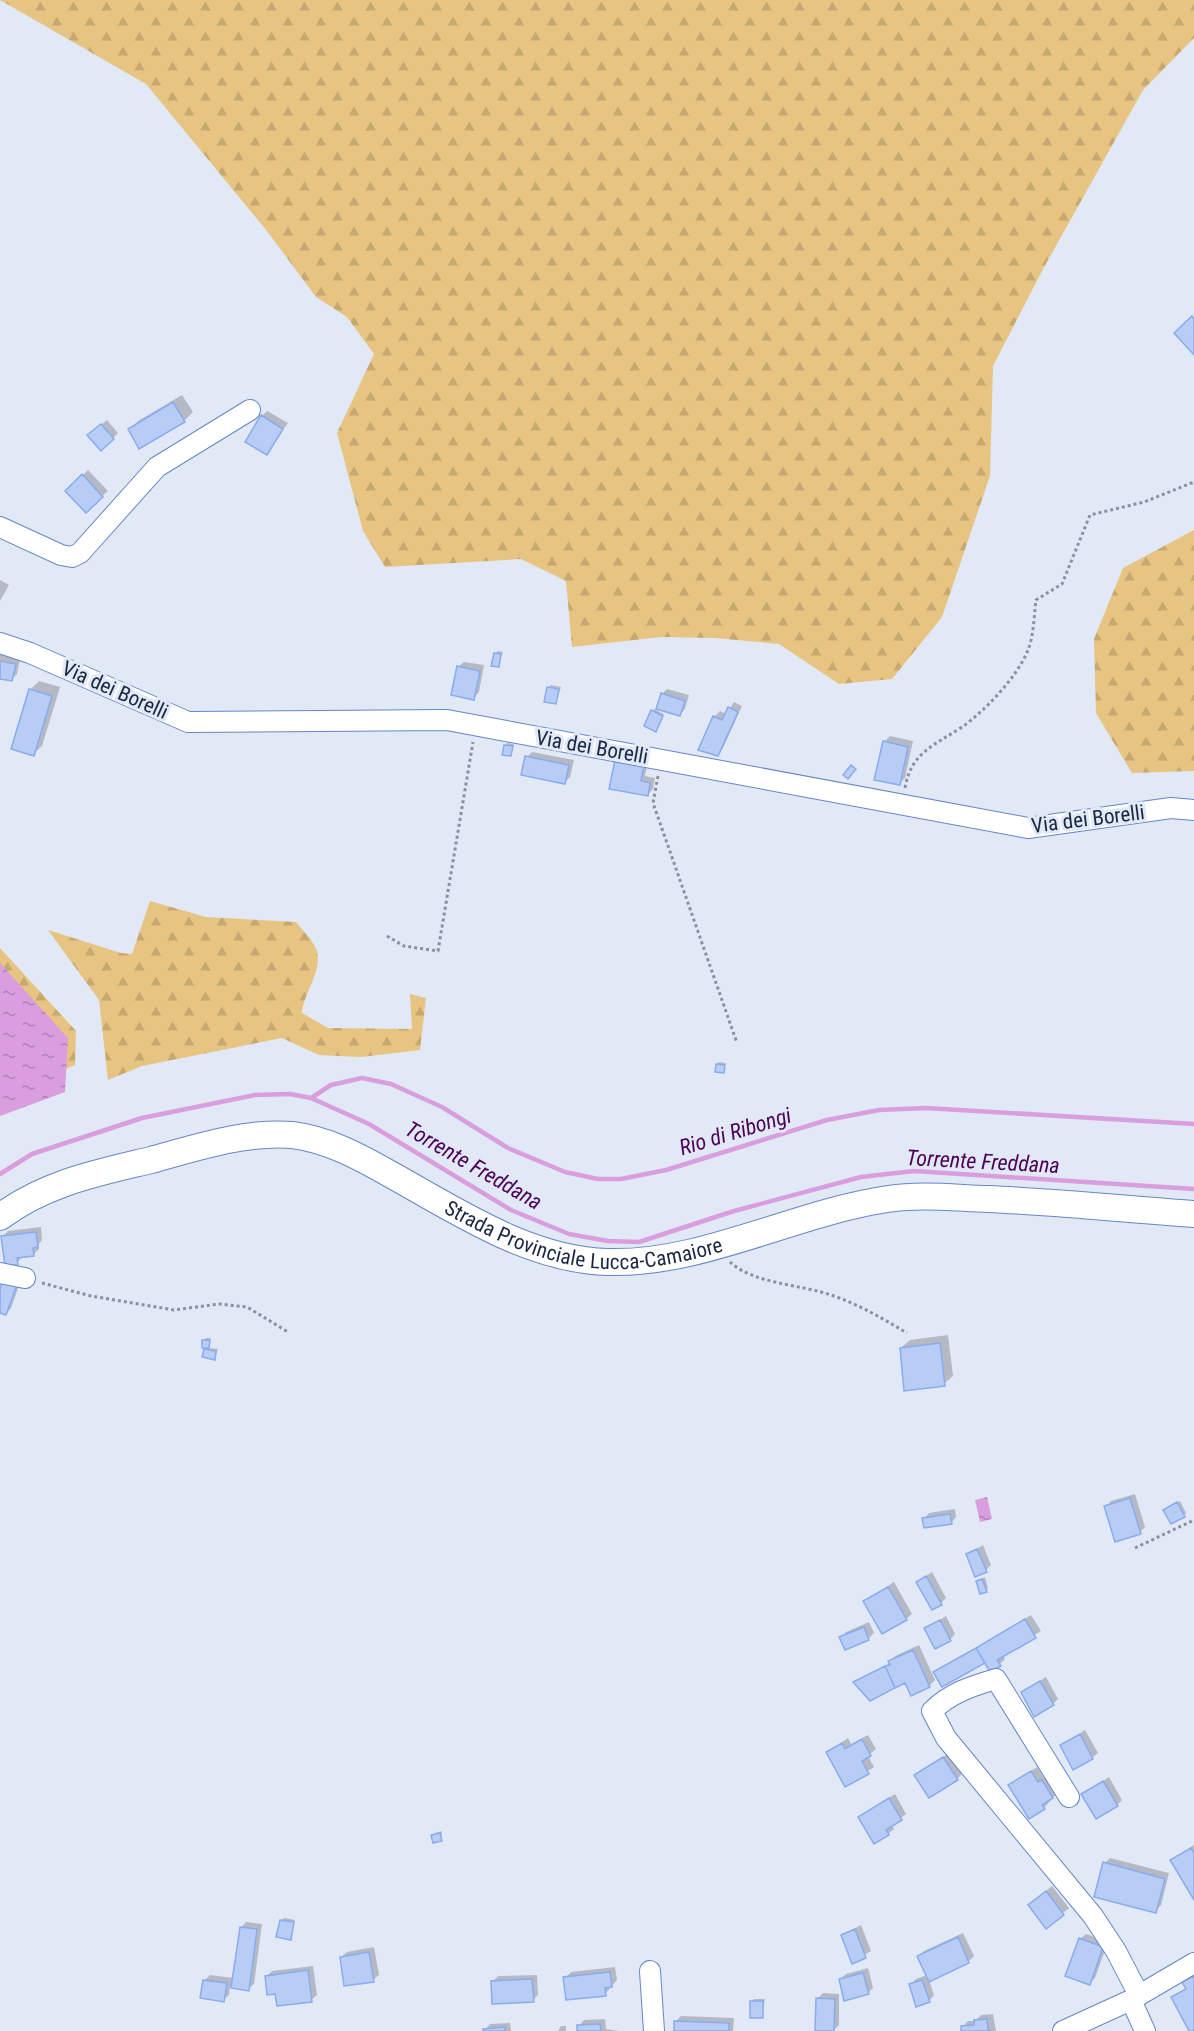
<svg xmlns="http://www.w3.org/2000/svg" width="1194" height="2031" viewBox="0 0 1194 2031" font-family="'Roboto Condensed',sans-serif">
	<defs>
		<pattern id="forest-firs" width="22" height="20" patternUnits="userSpaceOnUse" patternTransform="scale(1.5)"><rect width="22" height="20" fill="#e7c481"/><path d="M5 1l3.5 6h-7zM16 11l3.5 6h-7z" fill="#c6a871"/></pattern>
		<pattern id="water-ripples" width="26" height="14" patternUnits="userSpaceOnUse" patternTransform="scale(1.5)"><rect width="26" height="14" fill="#da9edf"/><path d="M2 4q2-2 4 0t4 0M15 11q2-2 4 0t4 0" fill="none" stroke="#b081b6"/></pattern>
	</defs>
	<rect width="100%" height="100%" fill="#e1e8f6"/>
	<path fill="url(#forest-firs)" d="M 0,0 L 1194,0 L 1194,38 L 1143,90 L 1042,271 L 993,366 L 990,476 L 942,617 L 892,679 L 839,684 L 779,644 L 715,638 L 661,637 L 572,647 L 566,581 L 521,559 L 385,567 L 363,531 L 337,433 L 374,354 L 347,317 L 316,297 L 267,231 L 146,84 Z
		M 1194,530 L 1194,771 L 1132,773 L 1096,713 L 1094,639 L 1123,568 Z
		M 150,901 L 206,917 L 296,922 C 302,930 310,937 314,945 C 327,965 304,991 302,1013 L 328,1028 L 412,1029 L 410,994 L 426,998 L 420,1050 L 361,1057 L 319,1055 L 282,1038 L 142,1066 L 108,1080 L 99,1000 L 48,930 L 121,953 L 132,954 Z
		M 0,948 L 76,1031 L 75,1065 L 44,1078 L 0,1091 Z"/>
	<path fill="url(#water-ripples)" d="M 0,963 L 68,1038 L 65,1092 L 0,1116 Z
		M 987,1497 L 992,1519 L 980,1522 L 975,1500 Z"/>
	<path fill="#0003" d="M 182,395 L 193,412 L 184,421 L 140,447 L 129,430 L 138,421 Z
		M 267,411 L 288,423 L 267,453 L 262,416 Z
		M 107,420 L 118,433 L 113,438 L 95,430 Z
		M 88,470 L 108,491 L 86,511 L 67,491 Z
		M 0,580 L 9,585 L 0,601 Z
		M 498,651 L 503,652 L 498,666 L 495,654 Z
		M 0,654 L 20,659 L 17,674 L 11,680 L 0,677 Z
		M 464,662 L 484,665 L 479,692 L 474,698 L 458,667 Z
		M 39,681 L 60,687 L 42,746 L 33,754 L 30,690 Z
		M 551,685 L 561,687 L 556,702 L 549,687 Z
		M 667,689 L 689,695 L 685,709 L 680,714 L 662,694 Z
		M 734,702 L 742,706 L 723,748 L 718,754 L 714,717 L 720,711 L 726,714 Z
		M 654,709 L 664,714 L 656,730 L 652,711 Z
		M 890,736 L 913,741 L 905,778 L 899,784 L 884,742 Z
		M 507,743 L 514,744 L 510,755 L 505,745 Z
		M 532,752 L 574,760 L 570,777 L 565,782 L 527,757 Z
		M 648,761 L 645,776 L 655,778 L 653,789 L 647,795 L 611,787 Z
		M 719,1062 L 726,1063 L 723,1071 L 717,1064 Z
		M 41,1227 L 42,1240 L 39,1244 L 39,1249 L 34,1254 L 23,1256 L 17,1263 L 3,1236 L 8,1231 Z
		M 22,1277 L 11,1308 L 6,1314 L 0,1312 L 0,1293 Z
		M 948,1335 L 953,1376 L 944,1384 L 901,1348 L 910,1340 Z
		M 206,1338 L 211,1338 L 208,1346 L 204,1340 Z
		M 208,1348 L 218,1349 L 215,1358 L 205,1350 Z
		M 1135,1494 L 1145,1527 L 1140,1532 L 1106,1507 L 1111,1501 Z
		M 1180,1501 L 1186,1513 L 1184,1516 L 1168,1508 Z
		M 955,1509 L 956,1517 L 951,1523 L 924,1519 L 929,1513 Z
		M 983,1545 L 991,1565 L 986,1570 L 967,1555 Z
		M 932,1572 L 946,1598 L 941,1603 L 918,1582 Z
		M 985,1577 L 988,1588 L 986,1591 L 977,1581 Z
		M 894,1582 L 912,1614 L 906,1619 L 865,1601 Z
		M 1031,1615 L 1041,1631 L 1003,1655 L 1005,1659 L 1000,1664 L 986,1661 L 935,1672 Z
		M 946,1616 L 955,1634 L 950,1640 L 926,1629 Z
		M 869,1622 L 874,1633 L 868,1639 L 841,1638 L 846,1632 Z
		M 919,1645 L 935,1680 L 929,1686 L 911,1694 L 906,1681 L 855,1682 L 890,1663 L 895,1656 Z
		M 1046,1677 L 1058,1699 L 1053,1704 L 1022,1692 Z
		M 1085,1730 L 1098,1753 L 1092,1758 L 1062,1745 Z
		M 868,1735 L 876,1749 L 868,1756 L 874,1767 L 846,1785 L 828,1752 L 848,1738 L 851,1744 Z
		M 949,1753 L 962,1774 L 957,1779 L 916,1775 Z
		M 1037,1767 L 1044,1778 L 1048,1776 L 1058,1792 L 1044,1808 L 1010,1785 Z
		M 1109,1777 L 1122,1800 L 1117,1805 L 1083,1795 Z
		M 895,1794 L 906,1814 L 891,1825 L 894,1829 L 888,1834 L 860,1817 Z
		M 442,1831 L 441,1840 L 433,1835 L 435,1833 Z
		M 1194,1845 L 1194,1897 L 1172,1860 Z
		M 1110,1858 L 1169,1873 L 1161,1905 L 1155,1911 L 1105,1863 Z
		M 1052,1886 L 1069,1908 L 1047,1927 L 1035,1900 Z
		M 284,1918 L 295,1920 L 290,1938 L 281,1921 Z
		M 246,1922 L 262,1924 L 254,1984 L 248,1989 L 230,1987 L 229,1995 L 223,2000 L 205,1980 L 210,1975 L 234,1978 L 241,1928 Z
		M 861,1925 L 871,1951 L 853,1962 L 842,1935 Z
		M 963,1933 L 974,1956 L 968,1962 L 929,1980 L 934,1995 L 929,2001 L 910,1985 L 916,1979 L 927,1975 L 919,1956 L 924,1951 Z
		M 1086,1934 L 1108,1942 L 1095,1978 L 1089,1983 L 1080,1939 Z
		M 374,1947 L 379,1975 L 373,1980 L 341,1957 L 347,1952 Z
		M 313,1966 L 317,1995 L 311,2000 L 277,1992 L 267,1976 L 272,1971 Z
		M 615,1967 L 617,1980 L 605,1994 L 565,1978 L 571,1972 Z
		M 868,1968 L 873,1988 L 868,1993 L 840,1979 L 846,1974 Z
		M 537,1975 L 538,1995 L 533,2000 L 492,1982 L 498,1976 Z
		M 823,1993 L 839,1994 L 839,2025 L 833,2031 L 816,2031 L 817,1999 Z
		M 754,1999 L 765,1999 L 762,2017 L 752,2001 Z
		M 993,2014 L 996,2031 L 963,2031 L 962,2027 L 968,2021 L 975,2021 L 981,2015 Z
		M 681,2016 L 734,2018 L 733,2031 L 676,2031 L 676,2021 Z
		M 605,2019 L 606,2029 L 618,2031 L 579,2031 L 579,2026 L 584,2020 Z
		M 510,2023 L 511,2031 L 484,2031 L 490,2024 Z
		M 561,2026 L 566,2026 L 566,2031 L 558,2031 Z"/>
	<g fill="none" stroke-linecap="round" stroke-linejoin="round">
		<path stroke="#da9edf" stroke-width="4.5" d="M 311,1098 L 331,1085 L 362,1078 L 391,1084 L 442,1107 L 508,1148 L 565,1172 L 598,1179 L 621,1179 L 666,1170 L 827,1120 L 879,1110 L 926,1108 L 1194,1124
			M 0,1174 L 32,1154 L 142,1118 L 255,1095 L 290,1094 L 311,1098 L 369,1124 L 511,1210 L 569,1234 L 608,1241 L 639,1242 L 734,1211 L 861,1177 L 914,1171 L 1194,1189"/>
	</g>
	<path fill="#b8cdf6" stroke="#8aabed" stroke-width="1.5" d="M 1192,316 L 1194,319 L 1194,355 L 1174,333 Z
		M 173,402 L 185,422 L 139,449 L 128,429 Z
		M 261,415 L 283,429 L 267,455 L 245,442 Z
		M 101,424 L 114,439 L 101,451 L 87,435 Z
		M 82,474 L 103,497 L 86,513 L 65,491 Z
		M 494,653 L 501,654 L 499,667 L 491,666 Z
		M 0,661 L 16,664 L 12,681 L 0,679 Z
		M 457,666 L 480,671 L 474,700 L 451,695 Z
		M 547,687 L 559,689 L 556,704 L 544,702 Z
		M 29,689 L 52,696 L 34,756 L 11,749 Z
		M 661,693 L 685,701 L 680,716 L 656,709 Z
		M 728,707 L 738,712 L 718,756 L 698,750 L 713,716 L 722,720 Z
		M 651,710 L 663,716 L 656,732 L 644,726 Z
		M 883,741 L 908,747 L 900,785 L 874,780 Z
		M 504,745 L 513,746 L 511,756 L 502,755 Z
		M 525,756 L 569,765 L 565,784 L 521,775 Z
		M 615,760 L 644,766 L 641,781 L 650,783 L 648,796 L 609,789 Z
		M 851,765 L 856,769 L 848,779 L 843,775 Z
		M 716,1064 L 725,1065 L 724,1073 L 715,1072 Z
		M 36,1232 L 38,1247 L 33,1248 L 34,1256 L 17,1258 L 18,1265 L 5,1266 L 1,1236 Z
		M 4,1277 L 18,1282 L 6,1315 L 0,1313 L 0,1289 Z
		M 202,1340 L 210,1340 L 209,1348 L 202,1348 Z
		M 940,1343 L 945,1386 L 904,1391 L 900,1348 Z
		M 204,1349 L 216,1351 L 215,1360 L 202,1357 Z
		M 1130,1498 L 1141,1534 L 1115,1542 L 1104,1506 Z
		M 1177,1502 L 1185,1517 L 1171,1524 L 1163,1510 Z
		M 950,1514 L 952,1524 L 924,1528 L 922,1518 Z
		M 977,1549 L 987,1572 L 975,1577 L 966,1554 Z
		M 926,1576 L 942,1605 L 932,1610 L 916,1582 Z
		M 982,1579 L 987,1592 L 980,1594 L 976,1581 Z
		M 888,1587 L 907,1620 L 882,1634 L 863,1601 Z
		M 1025,1619 L 1036,1638 L 997,1660 L 1001,1666 L 990,1672 L 976,1648 Z
		M 940,1620 L 951,1641 L 935,1649 L 924,1628 Z
		M 864,1627 L 869,1640 L 845,1650 L 839,1637 Z
		M 976,1648 L 985,1663 L 942,1687 L 933,1672 Z
		M 913,1650 L 930,1687 L 911,1696 L 905,1683 L 895,1688 L 885,1666 L 890,1665 L 888,1661 Z
		M 885,1666 L 895,1688 L 870,1701 L 853,1682 Z
		M 1040,1681 L 1054,1705 L 1034,1717 L 1021,1692 Z
		M 1080,1734 L 1093,1759 L 1073,1770 L 1060,1745 Z
		M 862,1739 L 871,1756 L 862,1761 L 869,1774 L 845,1787 L 826,1752 L 842,1743 L 845,1749 Z
		M 943,1757 L 958,1780 L 929,1798 L 914,1775 Z
		M 1031,1771 L 1038,1782 L 1042,1780 L 1053,1798 L 1042,1805 L 1045,1809 L 1029,1819 L 1008,1785 Z
		M 1103,1781 L 1118,1806 L 1096,1819 L 1081,1794 Z
		M 889,1798 L 902,1820 L 886,1830 L 889,1835 L 874,1844 L 858,1817 Z
		M 440,1833 L 442,1841 L 433,1843 L 431,1835 Z
		M 1191,1848 L 1194,1853 L 1194,1900 L 1170,1860 Z
		M 1103,1862 L 1165,1879 L 1156,1913 L 1094,1897 Z
		M 1046,1891 L 1064,1915 L 1046,1929 L 1028,1905 Z
		M 280,1920 L 294,1922 L 291,1940 L 276,1937 Z
		M 240,1927 L 257,1929 L 249,1991 L 231,1988 Z
		M 855,1929 L 866,1958 L 852,1964 L 841,1935 Z
		M 958,1937 L 969,1963 L 929,1982 L 917,1956 Z
		M 1079,1938 L 1103,1947 L 1090,1985 L 1065,1976 Z
		M 369,1952 L 374,1982 L 344,1986 L 340,1957 Z
		M 308,1970 L 312,2002 L 277,2006 L 275,1994 L 267,1995 L 265,1976 Z
		M 610,1972 L 612,1987 L 605,1988 L 606,1996 L 566,2000 L 563,1977 Z
		M 863,1973 L 869,1994 L 844,2001 L 839,1979 Z
		M 1194,1976 L 1194,2031 L 1189,2031 L 1171,1997 L 1186,1989 L 1182,1982 Z
		M 532,1979 L 534,2002 L 492,2004 L 491,1981 Z
		M 203,1980 L 227,1983 L 224,2002 L 200,1998 Z
		M 922,1980 L 930,2002 L 916,2007 L 909,1984 Z
		M 816,1998 L 835,1999 L 834,2031 L 815,2031 Z
		M 750,2001 L 763,2001 L 763,2018 L 750,2018 Z
		M 987,2019 L 988,2030 L 991,2031 L 961,2031 L 961,2026 L 974,2025 L 974,2020 Z
		M 674,2021 L 729,2023 L 729,2031 L 674,2031 Z
		M 600,2024 L 601,2031 L 577,2031 L 577,2025 Z
		M 505,2027 L 505,2031 L 483,2031 L 483,2029 Z"/>
	<g fill="none" stroke-linecap="round" stroke-linejoin="round">
		<defs>
			<path id="minor" d="M 0,527 L 61,555 L 72,557 L 80,553 L 157,467 L 250,410
				M 0,643 L 30,653 L 188,722 L 447,720 L 1028,828 L 1171,808 L 1194,810
				M 0,1273 L 25,1278
				M 1069,1797 L 996,1679 C 972,1686 950,1693 932,1711 L 946,1738 L 1093,1916 L 1116,1951 L 1139,1995
				M 650,1971 L 654,2031
				M 1131,2000 L 1145,2031
				M 1063,2031 L 1131,2000 L 1194,1963"/>
			<g id="major">
				<path id="s1" d="M 0,1217 C 45,1183 97,1173 151,1160 C 195,1148 246,1131 292,1135 C 327,1139 360,1157 390,1174 C 457,1211 529,1260 608,1262 C 701,1265 797,1212 888,1199 C 921,1194 955,1198 988,1199 C 1057,1202 1125,1209 1194,1214"/>
			</g>
		</defs>
		<use href="#minor" stroke="#6786c6" stroke-width="22"/>
		<use href="#major" stroke="#6786c6" stroke-width="28"/>
		<path stroke="#8891a4" stroke-width="3" stroke-dasharray="3 3" stroke-linecap="butt" d="M 658,776 L 653,803 L 737,1043
			M 905,788 C 911,752 935,745 962,727 C 985,711 1018,676 1028,650 C 1034,635 1034,615 1036,600 L 1062,584 L 1090,515 L 1144,502 L 1194,482
			M 387,936 L 404,946 L 438,951 L 473,742
			M 730,1262 C 754,1284 799,1284 831,1295 C 858,1304 882,1318 907,1333
			M 42,1283 L 91,1296 L 174,1310 L 219,1304 L 247,1307 L 288,1332
			M 1135,1548 L 1194,1520"/>
		<use href="#minor" stroke="#fff" stroke-width="20"/>
		<use href="#major" stroke="#fff" stroke-width="26"/>
	</g>
	<g text-anchor="middle" stroke-width="6" stroke-linejoin="round" paint-order="stroke">
		<g font-size="21" fill="#1b2741" stroke="#e1e8f6">
			<text transform="translate(115 690) rotate(24)" y="7">Via dei Borelli</text>
			<text transform="translate(592 747) rotate(10)" y="7">Via dei Borelli</text>
			<text transform="translate(1088 819) rotate(-7)" y="7">Via dei Borelli</text>
			<text dy="7" stroke="none"><textPath href="#s1" startOffset="622">Strada Provinciale Lucca-Camaiore</textPath></text>
		</g>
		<g font-size="22" font-style="italic" fill="#4e0256" stroke="#e1e8f6">
			<text transform="translate(735 1131) rotate(-17)" y="8">Rio di Ribongi</text>
			<text transform="translate(983 1161) rotate(3)" y="8">Torrente Freddana</text>
			<text transform="translate(474 1165) rotate(30)" y="8">Torrente Freddana</text>
		</g>
	</g>
</svg>
